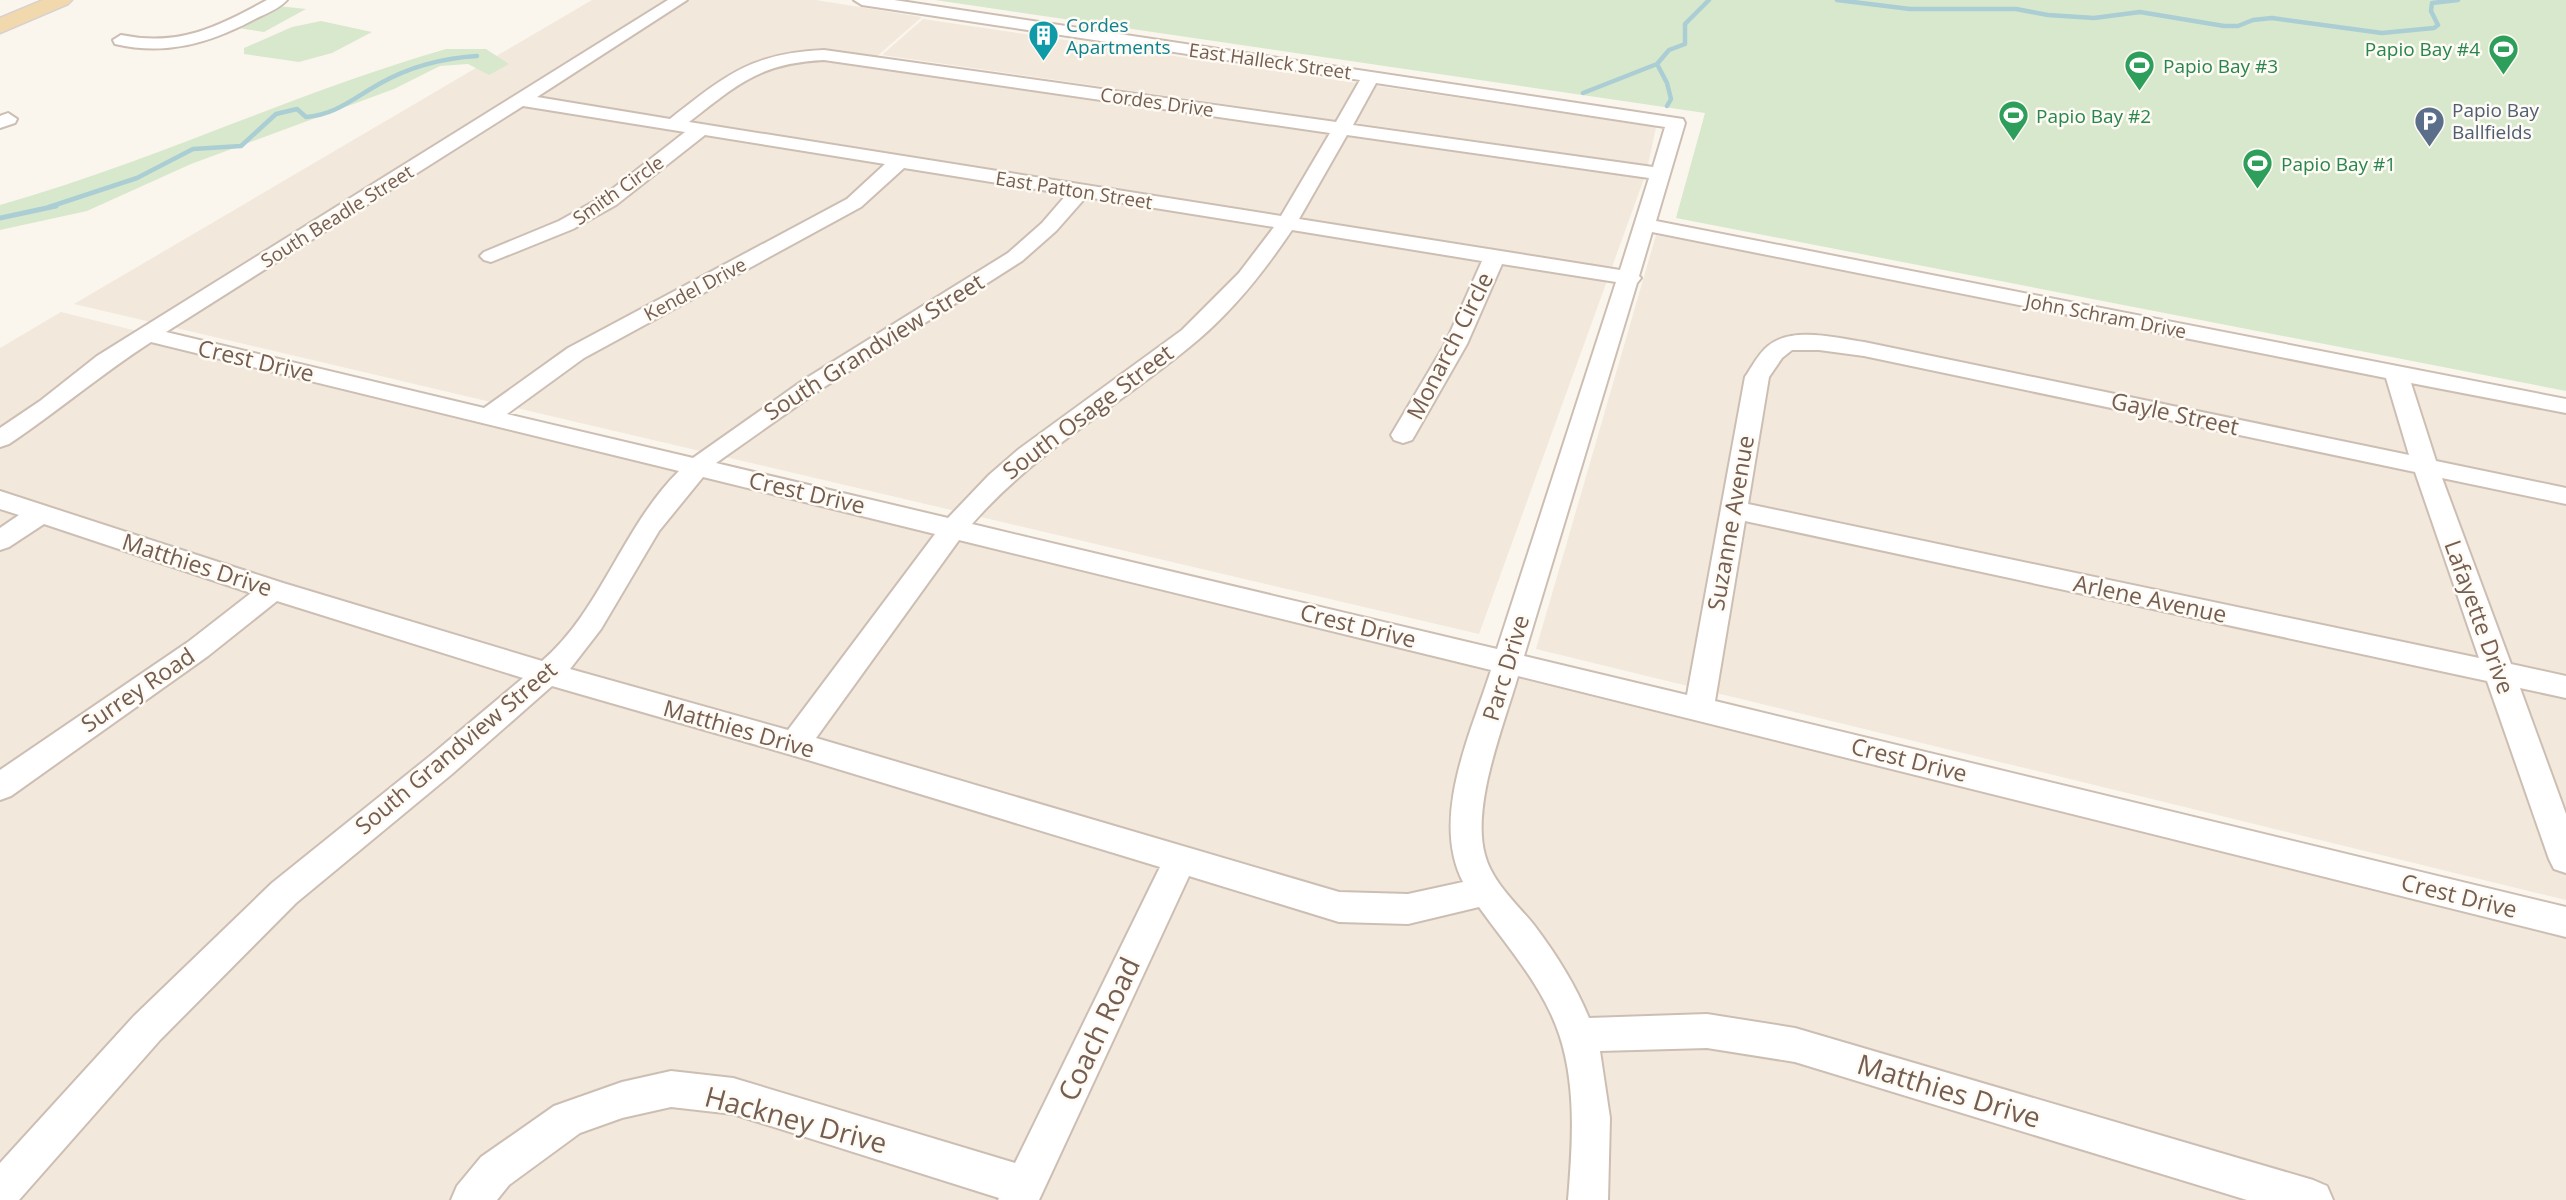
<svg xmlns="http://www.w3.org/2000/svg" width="2566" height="1200" viewBox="0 0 2566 1200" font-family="'Open Sans',sans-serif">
	<rect width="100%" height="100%" fill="#fbf6ed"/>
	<path fill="#f2e8dc" d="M 592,0 L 816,0 L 922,17 L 875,58 L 1645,176 L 1479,634 L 74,304 Z
		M 923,19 L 1656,127 L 1648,165 L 882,55 Z
		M 1656,235 L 2566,408 L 2566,900 L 1536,649 Z
		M 61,312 L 2566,938 L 2566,1200 L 0,1200 L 0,348 Z"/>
	<path fill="#d8e8cc" d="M 935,0 L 2566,0 L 2566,391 L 1676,218 L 1705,113 Z
		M 278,6 L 306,9 L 264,32 L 238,28 Z
		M 321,21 L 372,32 L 332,53 L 299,62 L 244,54 L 244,48 L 292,27 Z
		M 446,49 L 486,49 L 509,64 L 489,75 L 468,64 L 440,66 L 394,89 L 191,164 L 87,211 L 0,230 L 0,205 C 152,162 294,93 446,49 Z"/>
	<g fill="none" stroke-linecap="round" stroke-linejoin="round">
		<path stroke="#aaced4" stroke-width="4.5" d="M 1837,0 L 1910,9 L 2016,9 L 2048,15 L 2094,18 L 2140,12 L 2224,26 L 2238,26 L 2253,20 L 2272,18 L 2382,33 L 2434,28 L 2438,25 L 2431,11 L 2432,3 L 2458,0
			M 1657,64 L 1667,83 L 1671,99 L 1667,106
			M 1583,93 L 1657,64 L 1669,50 L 1685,44 L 1685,24 L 1709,0
			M 49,207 L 137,178 L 193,149 L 241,146 L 276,114 L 297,109 L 306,117 C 335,115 354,98 379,84 C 409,67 443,58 477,56"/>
		<path stroke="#aaced4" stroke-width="5" d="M 0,218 L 56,206"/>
		<defs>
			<path id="minor" d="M 267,0 L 287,0 C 279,9 265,14 255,19 C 210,43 166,56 115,44 L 113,40 L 121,35 C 179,47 217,27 267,0 Z
				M 668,0 L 687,0 L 537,97 L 670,119 C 725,76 751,53 824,50 L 1336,122 L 1360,80 L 862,5 L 854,0 L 894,0 L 1683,119 L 1685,123 L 1656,221 L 2566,399 L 2566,413 L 2411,383 L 2436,461 L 2566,488 L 2566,504 L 2442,478 L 2511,664 L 2566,676 L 2566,698 L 2520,688 L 2566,814 L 2566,873 L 2554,869 L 2549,859 L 2487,681 L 1745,521 L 1715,701 L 2566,907 L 2566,937 L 1518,676 C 1504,725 1471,805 1485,855 C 1492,882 1517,904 1534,925 C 1556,954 1575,984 1589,1018 L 1707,1014 L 1795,1028 L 2313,1180 L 2327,1186 L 2333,1200 L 2247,1200 L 1795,1062 L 1707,1048 L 1600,1051 L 1610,1118 L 1608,1200 L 1568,1200 C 1573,1139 1578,1071 1551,1014 C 1533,975 1504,942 1479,907 L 1408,924 L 1339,922 L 1189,876 L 1039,1200 L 998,1200 L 999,1198 L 733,1114 L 671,1107 L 622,1118 L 580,1133 L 509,1185 L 497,1200 L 451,1200 L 457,1186 L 481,1157 L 554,1106 L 622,1082 L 671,1071 L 733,1078 L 1015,1163 L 1160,867 L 795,756 L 552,686 L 452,774 L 296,903 L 160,1040 L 19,1200 L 0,1200 L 0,1163 L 134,1016 L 272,883 L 430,756 L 523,678 L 277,601 L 208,656 L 11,796 L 0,800 L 0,770 L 188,642 L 251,593 L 44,524 L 9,547 L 0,550 L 0,528 L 19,515 L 0,509 L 0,491 L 283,583 L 542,661 C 600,612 623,526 679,471 L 151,342 C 101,374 57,412 9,444 L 0,447 L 0,428 L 40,401 L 97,356 ZM 824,60 L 1330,133 L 1281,216 L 689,122 C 738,84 760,63 824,60 ZM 1376,83 L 1665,127 L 1653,167 L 1353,125 ZM 523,106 L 685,132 L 602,197 L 559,221 L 484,252 L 480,256 L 484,260 L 491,262 L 573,229 L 616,205 L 705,135 L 885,164 L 847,199 L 568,348 L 484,408 L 166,332 ZM 1347,135 L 1649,178 L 1620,270 L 1299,219 ZM 904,168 L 1067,194 L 1042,223 L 1008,253 L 805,379 L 693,458 L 507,414 L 584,358 L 861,207 ZM 1086,197 L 1274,227 L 1239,273 L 1182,330 L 1019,449 L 989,475 L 948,518 L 716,463 L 821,389 L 1022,261 L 1056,231 ZM 1292,230 L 1482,261 L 1445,344 L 1391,435 L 1394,440 L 1403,443 L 1412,440 L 1415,435 L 1467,344 L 1502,264 L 1616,282 L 1497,649 L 972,524 C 1037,449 1124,403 1199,339 C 1236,307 1265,270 1292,230 ZM 1652,232 L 2386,378 L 2409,455 L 1864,342 C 1836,338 1792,326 1768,346 C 1758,354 1752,367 1745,377 L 1687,695 L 1524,656 L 1637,283 L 1641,278 L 1639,276 ZM 1792,350 L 1819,350 L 1864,356 L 2415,472 L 2479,658 L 1748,504 L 1769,377 L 1782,358 ZM 703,477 L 935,534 L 788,730 L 570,669 L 601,629 L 659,531 ZM 959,540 L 1491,670 C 1471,733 1430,818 1463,882 L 1408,894 L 1339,892 L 816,738 Z
				M 8,113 L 17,119 L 15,123 L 0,128 L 0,116 Z"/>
			<path id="major" d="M 43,0 L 72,0 L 68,4 L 0,33 L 0,18 Z"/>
		</defs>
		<use href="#minor" stroke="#cdbeb3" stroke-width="4"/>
		<use href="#major" stroke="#d8d2ce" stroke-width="3"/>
		<use href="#minor" fill="#fff" fill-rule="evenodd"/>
		<use href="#major" fill="#f2d8ad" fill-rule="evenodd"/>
	</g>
	<defs>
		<symbol id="building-pin" viewBox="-11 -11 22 30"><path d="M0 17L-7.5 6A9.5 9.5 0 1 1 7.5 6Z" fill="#0f9aa8" stroke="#fefaf4"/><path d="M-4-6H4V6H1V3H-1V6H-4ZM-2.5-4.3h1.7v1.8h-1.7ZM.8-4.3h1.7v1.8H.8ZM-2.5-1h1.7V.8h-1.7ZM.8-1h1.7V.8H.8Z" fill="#fff"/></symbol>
		<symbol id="stadium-pin" viewBox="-11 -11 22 30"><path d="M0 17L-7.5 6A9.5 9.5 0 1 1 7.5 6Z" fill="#2e9e5b" stroke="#fefaf4"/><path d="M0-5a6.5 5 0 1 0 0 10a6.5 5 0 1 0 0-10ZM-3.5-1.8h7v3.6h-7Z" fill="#fff"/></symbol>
		<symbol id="parking-pin" viewBox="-11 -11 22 30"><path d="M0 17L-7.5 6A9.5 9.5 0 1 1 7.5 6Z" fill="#5c6f8a" stroke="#fefaf4"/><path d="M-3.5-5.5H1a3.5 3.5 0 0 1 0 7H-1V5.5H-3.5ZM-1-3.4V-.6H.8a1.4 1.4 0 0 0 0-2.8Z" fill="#fff"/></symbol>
	</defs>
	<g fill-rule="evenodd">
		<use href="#building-pin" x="1026" y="18" width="35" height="47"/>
		<use href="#stadium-pin" x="2486" y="32" width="35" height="47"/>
		<use href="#stadium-pin" x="2122" y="48" width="35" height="47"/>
		<use href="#stadium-pin" x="1996" y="98" width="35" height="47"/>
		<use href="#parking-pin" x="2412" y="104" width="35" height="47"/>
		<use href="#stadium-pin" x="2240" y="146" width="35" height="47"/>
	</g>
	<g text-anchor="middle" stroke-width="5" stroke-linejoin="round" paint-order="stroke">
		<g font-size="19" fill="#0d838f" stroke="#fefaf4" text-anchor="start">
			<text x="1066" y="32">Cordes<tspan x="1066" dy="22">Apartments</tspan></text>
		</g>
		<g font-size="19" fill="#27864d" stroke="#fefaf4" text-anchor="start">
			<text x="2480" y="56" text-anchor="end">Papio Bay #4</text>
			<text x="2163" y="73">Papio Bay #3</text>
			<text x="2036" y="123">Papio Bay #2</text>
			<text x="2281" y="171">Papio Bay #1</text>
		</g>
		<g font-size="19" fill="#755e51" stroke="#fefaf4">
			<text transform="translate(1270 61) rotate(8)" y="7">East Halleck Street</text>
			<text transform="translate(1157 102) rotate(8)" y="7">Cordes Drive</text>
			<text transform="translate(618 190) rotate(-35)" y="7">Smith Circle</text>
			<text transform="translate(1074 190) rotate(9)" y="7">East Patton Street</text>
			<text transform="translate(337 216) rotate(-32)" y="7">South Beadle Street</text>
			<text transform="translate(695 289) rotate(-28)" y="7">Kendel Drive</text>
			<text transform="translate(2106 316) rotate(11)" y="7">John Schram Drive</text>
		</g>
		<g font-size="19" fill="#4e5e75" stroke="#fefaf4" text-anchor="start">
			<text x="2452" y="117">Papio Bay<tspan x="2452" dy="22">Ballfields</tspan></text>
		</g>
		<g font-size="23" fill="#755e51" stroke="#fefaf4">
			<text transform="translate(1450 346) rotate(-63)" y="8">Monarch Circle</text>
			<text transform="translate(874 347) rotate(-32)" y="8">South Grandview Street</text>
			<text transform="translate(256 361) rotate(13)" y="8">Crest Drive</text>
			<text transform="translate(1088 412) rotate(-37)" y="8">South Osage Street</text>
			<text transform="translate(2175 414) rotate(12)" y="8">Gayle Street</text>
			<text transform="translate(807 493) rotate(13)" y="8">Crest Drive</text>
			<text transform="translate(1731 523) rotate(-80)" y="8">Suzanne Avenue</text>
			<text transform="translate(197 565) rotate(18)" y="8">Matthies Drive</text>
			<text transform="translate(2150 599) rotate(12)" y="8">Arlene Avenue</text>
			<text transform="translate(2479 617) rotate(70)" y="8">Lafayette Drive</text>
			<text transform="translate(1358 626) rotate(14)" y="8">Crest Drive</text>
			<text transform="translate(1506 668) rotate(-73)" y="8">Parc Drive</text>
			<text transform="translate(138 690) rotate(-34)" y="8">Surrey Road</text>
			<text transform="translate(739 729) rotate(16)" y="8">Matthies Drive</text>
			<text transform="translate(456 748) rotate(-40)" y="8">South Grandview Street</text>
			<text transform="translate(1909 760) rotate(14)" y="8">Crest Drive</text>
			<text transform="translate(2459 896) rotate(14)" y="8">Crest Drive</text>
		</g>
		<g font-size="28" fill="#755e51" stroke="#fefaf4">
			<text transform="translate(1099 1029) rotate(-65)" y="10">Coach Road</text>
			<text transform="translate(1949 1091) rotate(17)" y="10">Matthies Drive</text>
			<text transform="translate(796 1120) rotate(15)" y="10">Hackney Drive</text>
		</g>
	</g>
</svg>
